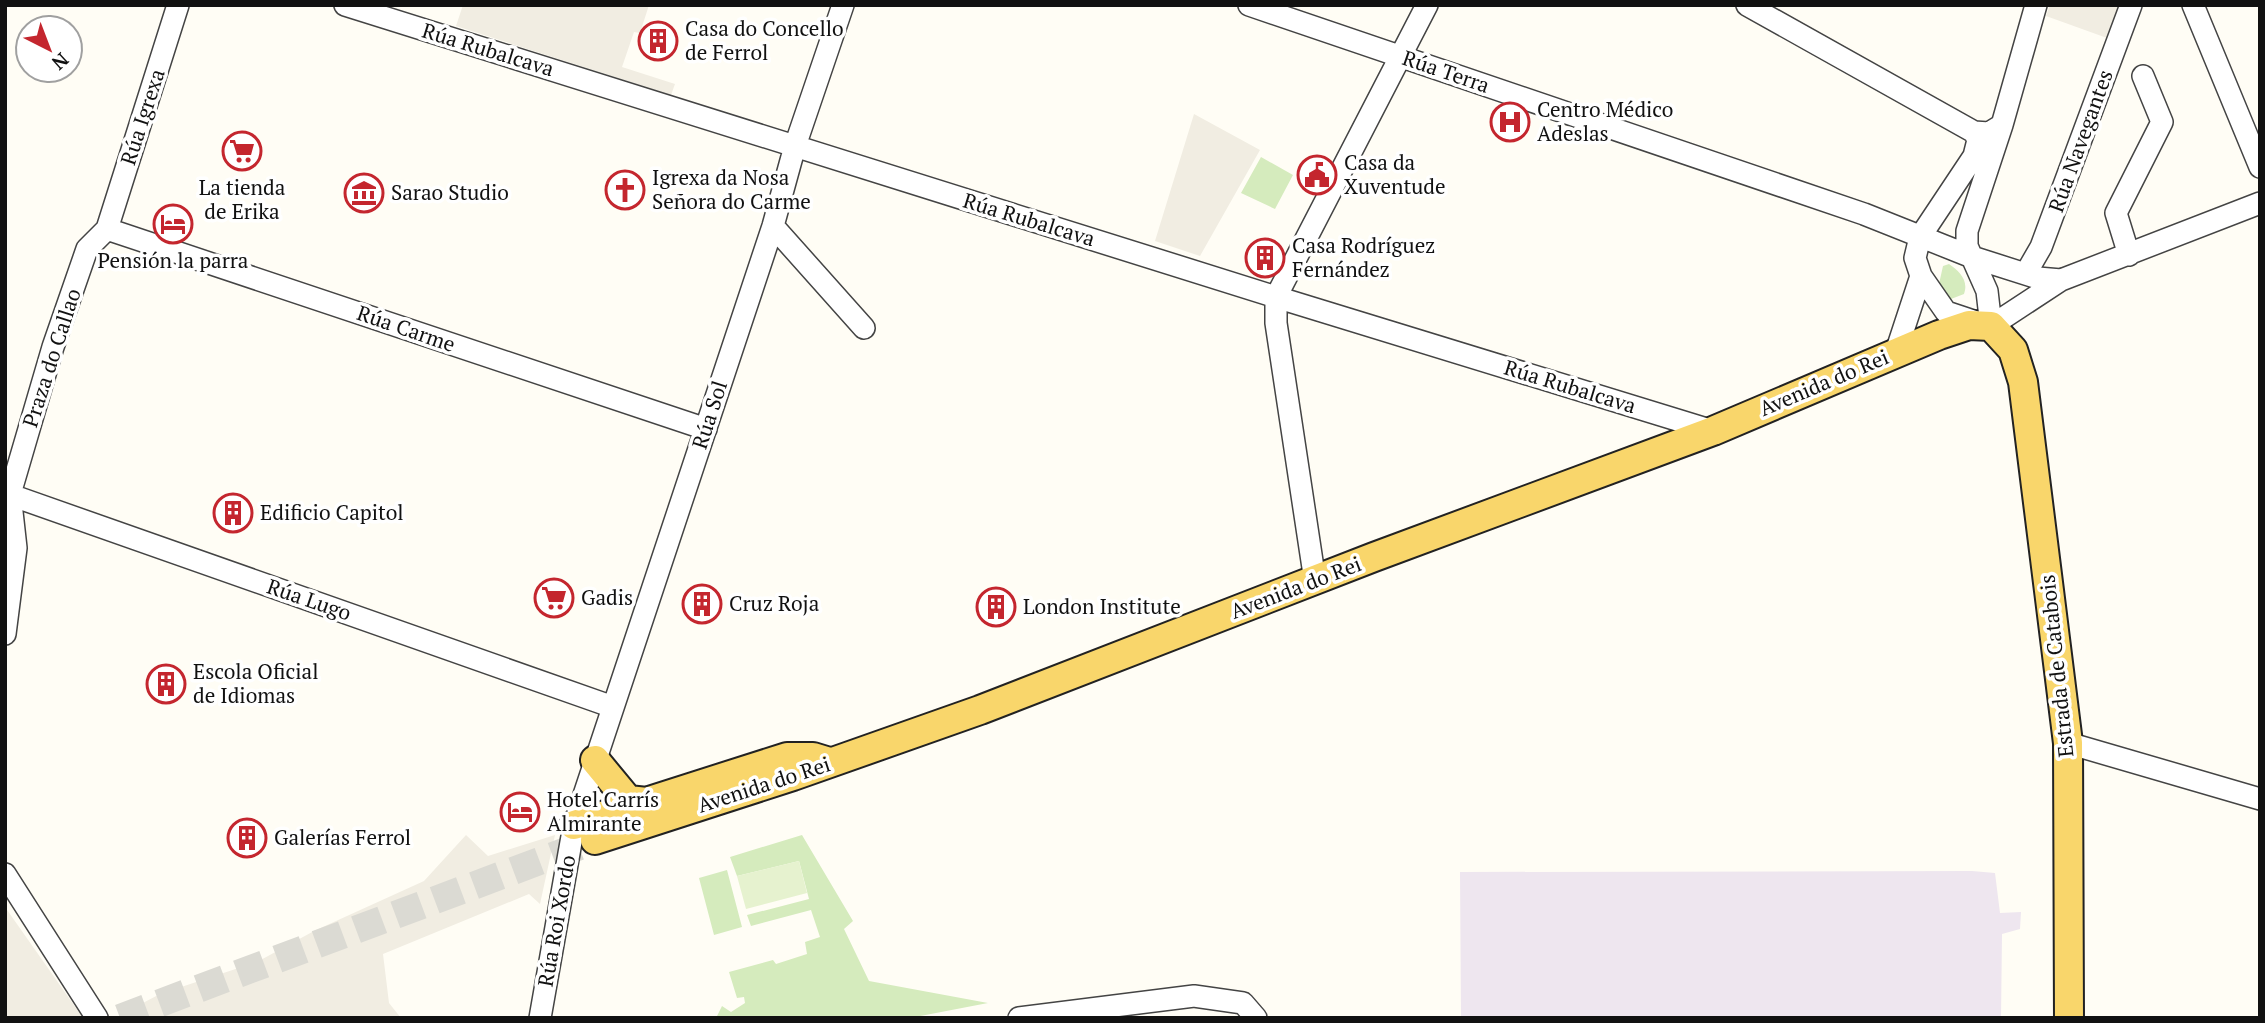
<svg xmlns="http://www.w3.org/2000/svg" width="2265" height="1023" viewBox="0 0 2265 1023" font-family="'PT Serif',serif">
	<rect width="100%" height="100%" fill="#fffdf5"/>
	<path fill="#eee6ef" d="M 1972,871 L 1995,873 L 2000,913 L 2021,912 L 2020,929 L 2002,934 L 2001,1018 L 1461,1018 L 1460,872 Z"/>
	<path fill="#d5ebbd" d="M 1261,157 L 1293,175 L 1275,209 L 1241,193 Z
		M 1949,264 C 1959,271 1969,280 1964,294 L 1951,299 L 1944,297 L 1939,284 L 1943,266 Z
		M 802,835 L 853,921 L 844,929 L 869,981 L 988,1003 L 910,1018 L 716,1018 L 722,1006 L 731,1012 L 745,1003 L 744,997 L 737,998 L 729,972 L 773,960 L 776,964 L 807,954 L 805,942 L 820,937 L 811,910 L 751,926 L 747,915 L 809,899 L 799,861 L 737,876 L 730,857 Z
		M 727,870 L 742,927 L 714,935 L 699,878 Z"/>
	<path fill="#e6f2cf" d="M 799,861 L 807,893 L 746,909 L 737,876 Z"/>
	<path fill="#f1ede2" d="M 463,5 L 649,5 L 640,33 L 634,32 L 622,67 L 675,84 L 671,95 L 456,26 Z
		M 2050,5 L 2120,5 L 2107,38 L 2046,16 Z
		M 1194,114 L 1260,150 L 1200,256 L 1155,241 Z
		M 466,835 L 488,856 L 555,835 L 540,904 L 529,894 L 383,954 L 389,1003 L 401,1018 L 124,1018 L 122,1014 L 160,994 L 257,962 L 314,931 L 424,881 Z
		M 5,907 L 83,1018 L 5,1018 Z"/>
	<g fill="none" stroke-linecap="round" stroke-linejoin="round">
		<path stroke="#dbdad3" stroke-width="28" stroke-dasharray="28 14" stroke-linecap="butt" d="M 120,1018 L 593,841"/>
		<defs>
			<path id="minor" d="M 345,5 L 1276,297 L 1713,431
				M 1249,5 L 1864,214 L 1972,257 L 2038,278 L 2061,280
				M 1747,5 L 1974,132 L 1989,133 L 2002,125
				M 2193,5 L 2260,167
				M 1974,132 L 1978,140 L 1974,156 L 1920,237 L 1915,258 L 1921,276 L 1946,312 L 1979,323
				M 773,226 L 864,328
				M 107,229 L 706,429
				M 2129,255 L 2116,213 L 2162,122 L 2143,76
				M 2026,273 L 2041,247 L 2131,5
				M 1991,326 L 1987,291 L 1967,246 L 1967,231 L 2002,125 L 2036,5
				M 1991,326 L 2061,280 L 2260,203
				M 1896,352 L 1921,276
				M 5,493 L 613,707
				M 1315,581 L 1276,323 L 1276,297 L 1427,5
				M 5,634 L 16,548 L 10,494 L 53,347 L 87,249 L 107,229 L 178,5
				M 2068,743 L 2260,799
				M 5,874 L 97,1018
				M 540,1018 L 574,825 L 773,226 L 795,146 L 843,5
				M 1019,1018 L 1194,996 L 1243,1003 L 1256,1018"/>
			<path id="major" d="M 595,760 L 628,800 L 647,802
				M 574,825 L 787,757 L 813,757 L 826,761
				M 595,840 L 793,776 L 980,710 L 1374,557 L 1713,431 L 1939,335 L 1969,325 L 1991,326 L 2013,350 L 2023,382 L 2068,743 L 2069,1018"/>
		</defs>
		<use href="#minor" stroke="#444" stroke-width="24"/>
		<use href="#major" stroke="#222" stroke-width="32"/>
		<use href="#minor" stroke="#fff" stroke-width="21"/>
		<use href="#major" stroke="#f9d66b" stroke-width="28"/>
	</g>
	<defs>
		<symbol id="building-ring" viewBox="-11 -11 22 22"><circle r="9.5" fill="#fff" stroke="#c4262e" stroke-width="1.5"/><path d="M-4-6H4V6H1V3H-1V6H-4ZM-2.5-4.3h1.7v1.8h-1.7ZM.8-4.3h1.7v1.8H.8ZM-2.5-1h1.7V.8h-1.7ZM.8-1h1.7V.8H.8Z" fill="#c4262e"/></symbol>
		<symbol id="hospital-ring" viewBox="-11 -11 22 22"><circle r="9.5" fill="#fff" stroke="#c4262e" stroke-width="1.5"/><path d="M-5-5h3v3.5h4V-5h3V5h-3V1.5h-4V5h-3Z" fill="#c4262e"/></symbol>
		<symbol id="supermarket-ring" viewBox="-11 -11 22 22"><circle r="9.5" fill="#fff" stroke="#c4262e" stroke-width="1.5"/><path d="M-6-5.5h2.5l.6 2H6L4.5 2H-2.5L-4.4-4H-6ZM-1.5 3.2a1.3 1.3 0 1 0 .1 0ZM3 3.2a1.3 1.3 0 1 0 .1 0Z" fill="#c4262e"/></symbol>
		<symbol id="civic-ring" viewBox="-11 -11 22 22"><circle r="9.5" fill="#fff" stroke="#c4262e" stroke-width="1.5"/><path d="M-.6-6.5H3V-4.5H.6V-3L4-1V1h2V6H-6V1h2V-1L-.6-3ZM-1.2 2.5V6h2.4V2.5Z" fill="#c4262e"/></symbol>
		<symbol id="church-ring" viewBox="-11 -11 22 22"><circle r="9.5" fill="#fff" stroke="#c4262e" stroke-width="1.5"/><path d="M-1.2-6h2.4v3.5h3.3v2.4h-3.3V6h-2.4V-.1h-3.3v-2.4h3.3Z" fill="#c4262e"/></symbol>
		<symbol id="museum-ring" viewBox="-11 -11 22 22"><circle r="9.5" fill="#fff" stroke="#c4262e" stroke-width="1.5"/><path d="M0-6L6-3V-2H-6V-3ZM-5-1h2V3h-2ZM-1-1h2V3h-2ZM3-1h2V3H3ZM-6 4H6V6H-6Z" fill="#c4262e"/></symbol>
		<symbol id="hotel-ring" viewBox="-11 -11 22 22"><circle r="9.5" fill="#fff" stroke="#c4262e" stroke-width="1.5"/><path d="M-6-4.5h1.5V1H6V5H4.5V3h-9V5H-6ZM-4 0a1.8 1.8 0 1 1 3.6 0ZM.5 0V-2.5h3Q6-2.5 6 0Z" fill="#c4262e"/></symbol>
	</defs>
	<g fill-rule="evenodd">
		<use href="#building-ring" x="636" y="19" width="44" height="44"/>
		<use href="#hospital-ring" x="1488" y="100" width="44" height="44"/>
		<use href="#supermarket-ring" x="220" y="129" width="44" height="44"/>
		<use href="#civic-ring" x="1295" y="153" width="44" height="44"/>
		<use href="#church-ring" x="603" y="168" width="44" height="44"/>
		<use href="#museum-ring" x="342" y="171" width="44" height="44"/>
		<use href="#hotel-ring" x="151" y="202" width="44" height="44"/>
		<use href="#building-ring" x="1243" y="236" width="44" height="44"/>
		<use href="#building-ring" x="211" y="491" width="44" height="44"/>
		<use href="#supermarket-ring" x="532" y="576" width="44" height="44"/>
		<use href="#building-ring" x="680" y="582" width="44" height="44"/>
		<use href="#building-ring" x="974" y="585" width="44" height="44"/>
		<use href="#building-ring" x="144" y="662" width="44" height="44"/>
		<use href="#hotel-ring" x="498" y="790" width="44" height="44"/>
		<use href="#building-ring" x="225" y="816" width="44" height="44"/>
	</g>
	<g text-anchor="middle" stroke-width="7" stroke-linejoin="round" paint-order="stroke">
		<g font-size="21" fill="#111" stroke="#fff" text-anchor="start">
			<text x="685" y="36">Casa do Concello<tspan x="685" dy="24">de Ferrol</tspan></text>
			<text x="1537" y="117">Centro Médico<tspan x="1537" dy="24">Adeslas</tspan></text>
			<text x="1344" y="170">Casa da<tspan x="1344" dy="24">Xuventude</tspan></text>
			<text x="652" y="185">Igrexa da Nosa<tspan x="652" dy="24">Señora do Carme</tspan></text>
			<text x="242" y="195" text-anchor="middle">La tienda<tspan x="242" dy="24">de Erika</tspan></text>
			<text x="391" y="200">Sarao Studio</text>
			<text x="1292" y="253">Casa Rodríguez<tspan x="1292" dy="24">Fernández</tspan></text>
			<text x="173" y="268" text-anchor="middle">Pensión la parra</text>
			<text x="260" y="520">Edificio Capitol</text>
			<text x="581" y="605">Gadis</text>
			<text x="729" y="611">Cruz Roja</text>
			<text x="1023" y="614">London Institute</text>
			<text x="193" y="679">Escola Oficial<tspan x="193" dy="24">de Idiomas</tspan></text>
			<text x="547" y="807">Hotel Carrís<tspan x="547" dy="24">Almirante</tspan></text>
			<text x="274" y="845">Galerías Ferrol</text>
		</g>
		<g font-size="21" fill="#111" stroke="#fff">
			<text transform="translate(488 50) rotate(17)" y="7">Rúa Rubalcava</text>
			<text transform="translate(1446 72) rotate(19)" y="7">Rúa Terra</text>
			<text transform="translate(143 117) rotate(-72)" y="7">Rúa Igrexa</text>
			<text transform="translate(2081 141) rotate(-70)" y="7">Rúa Navegantes</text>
			<text transform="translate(1029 220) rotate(17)" y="7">Rúa Rubalcava</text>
			<text transform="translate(406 329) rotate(19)" y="7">Rúa Carme</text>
			<text transform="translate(52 358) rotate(-72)" y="7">Praza do Callao</text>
			<text transform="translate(1824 383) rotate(-23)" y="7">Avenida do Rei</text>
			<text transform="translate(1570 387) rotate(17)" y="7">Rúa Rubalcava</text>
			<text transform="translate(710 415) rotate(-72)" y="7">Rúa Sol</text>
			<text transform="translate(1296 588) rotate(-21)" y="7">Avenida do Rei</text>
			<text transform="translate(309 600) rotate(19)" y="7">Rúa Lugo</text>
			<text transform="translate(2057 666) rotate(-96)" y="7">Estrada de Catabois</text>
			<text transform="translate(764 785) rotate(-18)" y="7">Avenida do Rei</text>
			<text transform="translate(557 921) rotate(-80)" y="7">Rúa Roi Xordo</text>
		</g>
	</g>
	<rect width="2265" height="1023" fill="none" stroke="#111111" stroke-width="14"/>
	<g transform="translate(49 49) rotate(138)"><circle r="33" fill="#ffffff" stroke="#a0a0a0" stroke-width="2"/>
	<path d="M0-5L12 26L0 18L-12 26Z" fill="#c4262e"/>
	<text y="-10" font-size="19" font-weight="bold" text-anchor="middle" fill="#111111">N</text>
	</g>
</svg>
